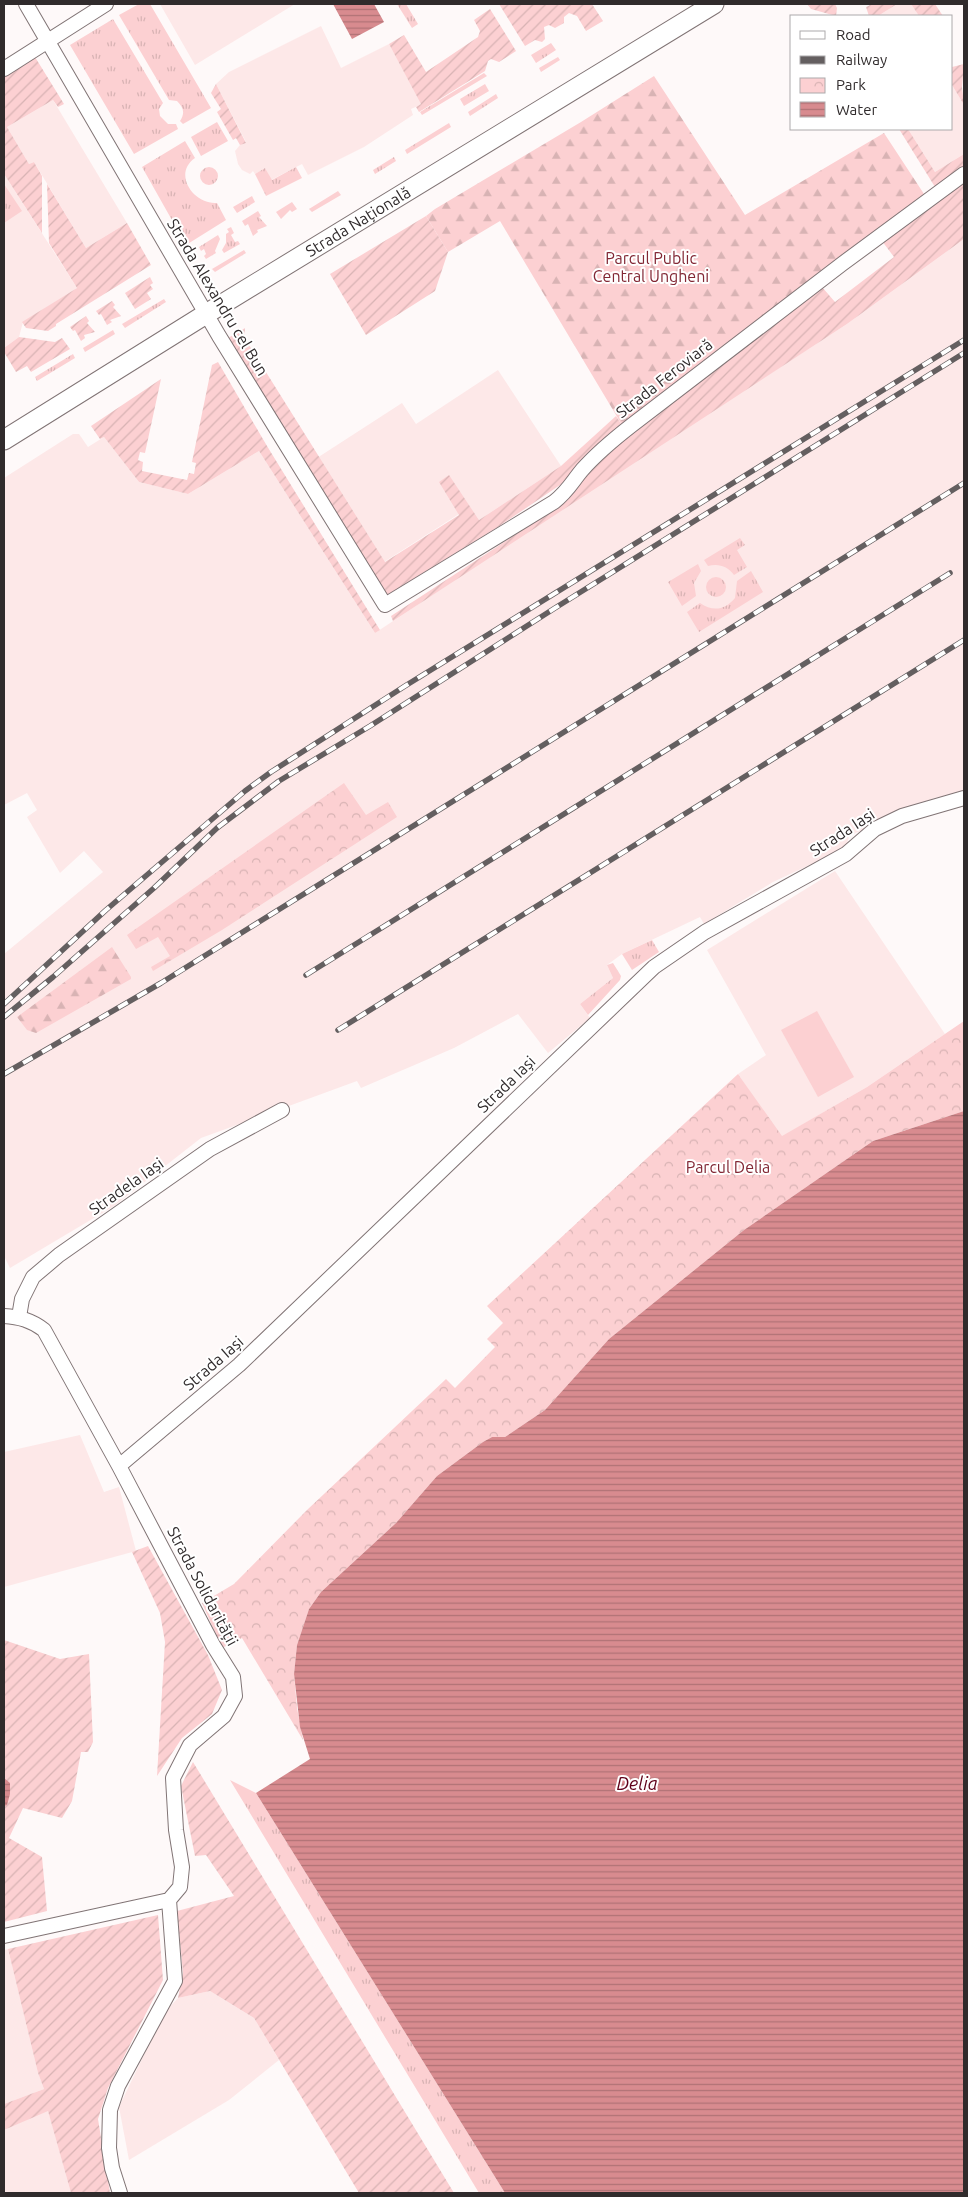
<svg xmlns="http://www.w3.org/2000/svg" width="968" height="2197" viewBox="0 0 968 2197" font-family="Ubuntu,sans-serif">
	<defs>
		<pattern id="grass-tufts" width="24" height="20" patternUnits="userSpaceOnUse" patternTransform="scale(1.25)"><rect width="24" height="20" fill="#fcd0d2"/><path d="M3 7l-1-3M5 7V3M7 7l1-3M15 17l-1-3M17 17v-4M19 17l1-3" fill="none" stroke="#d8b3b4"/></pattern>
		<pattern id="forest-firs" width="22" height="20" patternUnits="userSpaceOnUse" patternTransform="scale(1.25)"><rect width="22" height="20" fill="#fcd0d2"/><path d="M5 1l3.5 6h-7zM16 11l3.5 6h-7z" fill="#d8b3b4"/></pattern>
		<pattern id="park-crowns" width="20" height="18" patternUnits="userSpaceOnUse" patternTransform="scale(1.25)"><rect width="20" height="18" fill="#fcd0d2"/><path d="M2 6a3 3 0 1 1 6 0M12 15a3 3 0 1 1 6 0" fill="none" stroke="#d8b3b4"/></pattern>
		<pattern id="garden-furrows" width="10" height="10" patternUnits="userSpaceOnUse" patternTransform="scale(1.25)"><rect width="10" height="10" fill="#fcd0d2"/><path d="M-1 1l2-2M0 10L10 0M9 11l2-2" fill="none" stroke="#d8b3b4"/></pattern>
		<pattern id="water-rules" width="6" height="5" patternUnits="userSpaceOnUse" patternTransform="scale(1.25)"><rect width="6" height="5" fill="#d88b8f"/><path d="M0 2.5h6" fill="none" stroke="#b07275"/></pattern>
	</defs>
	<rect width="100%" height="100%" fill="#fef9f9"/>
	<path fill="#fde8e8" d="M 160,4 L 295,4 L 195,65 Z
		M 897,4 L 911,4 L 919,16 L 878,16 Z
		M 321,26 L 341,68 L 389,44 L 422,104 L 411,109 L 413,115 L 364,147 L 308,175 L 302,164 L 271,180 L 265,168 L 255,174 L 253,171 L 250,174 L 242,170 L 238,164 L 235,151 L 240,145 L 246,142 L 216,84 L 229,72 Z
		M 952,85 L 964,105 L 964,154 L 935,172 L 908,129 L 952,129 Z
		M 53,100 L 127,223 L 86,248 L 34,162 L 29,164 L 7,127 Z
		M 4,174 L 77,288 L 23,322 L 19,337 L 4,348 Z
		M 964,239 L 964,792 L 934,798 L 849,836 L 846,848 L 773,882 L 704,924 L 700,917 L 622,954 L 607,965 L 613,978 L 580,1004 L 590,1018 L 548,1053 L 518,1014 L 454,1048 L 361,1088 L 357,1081 L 201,1138 L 114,1206 L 10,1268 L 4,1256 L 4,954 L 103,872 L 84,851 L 60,873 L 27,817 L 37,810 L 27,793 L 4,805 L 4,478 L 73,434 L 79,434 L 88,447 L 104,437 L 139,482 L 188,494 L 259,451 L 375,633 L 583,495 L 847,324 Z
		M 498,370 L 561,466 L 479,520 L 449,476 L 459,514 L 384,562 L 317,458 L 402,403 L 416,424 Z
		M 835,871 L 945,1034 L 867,1087 L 781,1137 L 738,1074 L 766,1055 L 707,950 Z
		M 80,1435 L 104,1492 L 119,1487 L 136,1551 L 4,1587 L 4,1452 Z
		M 8,1949 L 38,2073 L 44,2089 L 4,2104 L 4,1950 Z
		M 210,1991 L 254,2018 L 279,2060 L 229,2100 L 129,2160 L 119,2107 L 164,2013 L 178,1998 Z
		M 48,2110 L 71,2193 L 4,2193 L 4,2130 Z"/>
	<path fill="url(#grass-tufts)" d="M 139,4 L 150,4 L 211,108 L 183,124 L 180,121 C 185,113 184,108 177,101 L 169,100 L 119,15 Z
		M 397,4 L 406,4 L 418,24 L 412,28 Z
		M 113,19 L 163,103 L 159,109 L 160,116 L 168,124 L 176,124 L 178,129 L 134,154 L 70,45 Z
		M 551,43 L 556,50 L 536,63 L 531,55 Z
		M 558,57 L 560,60 L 541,72 L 539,68 Z
		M 484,73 L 487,76 L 422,115 L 420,112 Z
		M 485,84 L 489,91 L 464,106 L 460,99 Z
		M 496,94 L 498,98 L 470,116 L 468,112 Z
		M 217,122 L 228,141 L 201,156 L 191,137 Z
		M 449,123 L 451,127 L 407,154 L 405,150 Z
		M 185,141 L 195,158 C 172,174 194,205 217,203 L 226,220 L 186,245 L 142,167 Z
		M 394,157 L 396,161 L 375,174 L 373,170 Z
		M200 176a9 9 0 1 1 18 0a9 9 0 1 1-18 0Z
		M 296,167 L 302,178 L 266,196 L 255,174 L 265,168 L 272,180 Z
		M 4,184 L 22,211 L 4,223 Z
		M 338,191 L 341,195 L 312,212 L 309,209 Z
		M 252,196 L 255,202 L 237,213 L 233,207 Z
		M 292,202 L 297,209 L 292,212 L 290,210 L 281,219 L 276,212 Z
		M 258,211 L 261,216 L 259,217 L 267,226 L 257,230 L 258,232 L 253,236 L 248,224 L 245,226 L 242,221 Z
		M 231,227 L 234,233 L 231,235 L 235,242 L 238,241 L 240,244 L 224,253 L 222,250 L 226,243 L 226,234 L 229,232 L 227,229 Z
		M 218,235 L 220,239 L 215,251 L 216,253 L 206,259 L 204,256 L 206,254 L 204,249 L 201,251 L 199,247 Z
		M 244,250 L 246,253 L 215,272 L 212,269 Z
		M 164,299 L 166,302 L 125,328 L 122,324 Z
		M 113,330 L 115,334 L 85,352 L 83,348 Z
		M 73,354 L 75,358 L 37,381 L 35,377 Z
		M 740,538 L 745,545 L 737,550 L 747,567 L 734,575 C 728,566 718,563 708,566 L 704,560 Z
		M 698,564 L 701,571 L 694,583 L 696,596 L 682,606 L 668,582 Z
		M 751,571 L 763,592 L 699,632 L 687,612 L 700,603 C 713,612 725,610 735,598 L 737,581 Z
		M706 587a10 10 0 1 1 20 0a10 10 0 1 1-20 0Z
		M 652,940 L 659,952 L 632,970 L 622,954 Z
		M 613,963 L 621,976 L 620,980 L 588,1015 L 580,1004 L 613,978 L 607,965 Z
		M 230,1780 L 256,1793 L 505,2193 L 479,2193 Z"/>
	<path fill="url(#forest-firs)" d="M 654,76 L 745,215 L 884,133 L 924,194 L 622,425 L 500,221 L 448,252 L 426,216 L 435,209 L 581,122 Z
		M 112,947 L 131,977 L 131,979 L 36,1033 L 27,1030 L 17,1017 Z"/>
	<path fill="url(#park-crowns)" d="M 344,783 L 366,815 L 388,802 L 397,817 L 222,930 L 153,971 L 151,967 L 170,956 L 158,937 L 136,949 L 127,935 Z
		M 964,1021 L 964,1111 L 873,1141 L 744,1230 L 609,1339 L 545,1410 L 505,1437 L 492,1437 L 483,1442 L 437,1476 L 396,1523 L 321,1592 L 309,1609 L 297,1645 L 294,1674 L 297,1708 L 303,1740 L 242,1638 L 222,1648 L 202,1603 L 234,1584 L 307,1510 L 446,1379 L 455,1388 L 495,1347 L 487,1339 L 503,1323 L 487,1306 L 738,1074 L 782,1136 L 867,1087 Z"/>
	<path fill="url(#garden-furrows)" d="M 499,4 L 592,4 L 603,21 L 586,31 L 577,16 L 569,13 L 564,17 L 564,23 L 555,28 L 549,25 L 544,27 L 545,39 L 542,42 L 535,40 L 525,46 Z
		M 807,4 L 835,4 L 837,8 L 836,16 L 811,9 Z
		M 872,4 L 897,4 L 878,16 L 869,16 L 866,7 Z
		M 911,4 L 935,4 L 943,16 L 919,16 Z
		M 490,9 L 516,51 L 499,62 L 491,59 L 488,61 L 485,71 L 419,112 L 416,107 L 421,104 L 389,44 L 404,35 L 426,72 L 478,37 L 480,31 L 474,20 Z
		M 35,57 L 64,104 L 58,107 L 53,100 L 7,127 L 29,164 L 34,162 L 42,176 L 42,233 L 4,174 L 4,77 Z
		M 964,64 L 962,87 L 964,105 L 952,85 L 952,67 Z
		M 216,84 L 246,143 L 240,145 L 236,138 L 233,140 L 217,112 L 221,109 L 211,93 Z
		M 899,129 L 908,129 L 935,172 L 964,154 L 964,167 L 935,187 Z
		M 964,179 L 964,239 L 847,324 L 393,621 L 391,616 L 564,503 L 604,455 L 822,287 L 835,302 L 894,257 L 882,241 Z
		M 47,184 L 86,248 L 127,223 L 151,265 L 56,324 L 56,326 L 48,331 L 26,328 L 22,322 L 77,288 L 49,243 Z
		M 426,216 L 448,252 L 435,291 L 366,335 L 330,274 Z
		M 150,277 L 153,283 L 150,285 L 153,289 L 147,293 L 151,299 L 135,309 L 125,293 Z
		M 112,301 L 115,305 L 113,307 L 121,316 L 110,320 L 112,322 L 107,325 L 101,314 L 99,315 L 96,311 Z
		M 86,316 L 89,321 L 87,323 L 95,332 L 84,335 L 85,338 L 81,341 L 75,330 L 73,331 L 70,327 Z
		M 245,328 L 244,337 L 385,562 L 459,515 L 439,482 L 449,475 L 479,520 L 561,466 L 616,416 L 622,425 L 560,485 L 498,527 L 387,595 L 228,338 Z
		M 19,337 L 55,342 L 62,338 L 70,349 L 31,372 L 27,366 L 16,372 L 4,352 L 4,348 Z
		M 218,362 L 267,446 L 380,630 L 375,633 L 259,451 L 188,494 L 139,482 L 104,437 L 100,439 L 91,426 L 161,379 L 145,453 L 140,452 L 138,460 L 143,462 L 142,471 L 187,480 L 189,473 L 194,474 L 196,463 L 192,462 L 212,365 Z
		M 148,1546 L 208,1655 L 222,1690 L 212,1714 L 182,1738 L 157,1776 L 165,1642 L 160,1613 L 132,1552 Z
		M 4,1640 L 60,1659 L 89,1654 L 93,1742 L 88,1752 L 81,1752 L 72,1801 L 62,1818 L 23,1808 L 9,1838 L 42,1857 L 47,1911 L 4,1922 Z
		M 193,1762 L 454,2193 L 359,2193 L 254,2018 L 210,1991 L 178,1998 L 183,1973 L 177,1911 L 234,1896 L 206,1855 L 195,1856 L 181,1786 Z
		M 158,1915 L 163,1980 L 108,2088 L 98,2119 L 110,2193 L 71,2193 L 48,2111 L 4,2130 L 4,2104 L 44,2089 L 38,2073 L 8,1949 Z"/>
	<path fill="#fcd0d2" d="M 817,1011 L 854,1077 L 818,1097 L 781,1030 Z"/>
	<path fill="url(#water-rules)" d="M 333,4 L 374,4 L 384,22 L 352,39 Z
		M 964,1111 L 964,2193 L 505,2193 L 256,1793 L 310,1759 L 300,1727 L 294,1674 L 297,1645 L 309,1609 L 321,1592 L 396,1523 L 437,1476 L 483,1442 L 492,1437 L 505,1437 L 545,1410 L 609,1339 L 744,1230 L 873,1141 Z
		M 4,1778 L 10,1783 L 10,1794 L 7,1805 L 4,1806 Z"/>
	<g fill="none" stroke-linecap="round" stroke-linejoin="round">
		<defs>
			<path id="street" d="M 26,4 L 219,336 L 385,605 L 554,502 C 568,491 572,482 582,470 C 597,453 614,439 632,425 L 842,264 L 964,174
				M 4,69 L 106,4
				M 4,1316 C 19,1317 31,1320 44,1330 L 119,1466 L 213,1645 L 233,1677 L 235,1696 L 224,1716 L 190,1745 L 173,1778 L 176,1830 L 182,1867 L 180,1887 L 169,1900 L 4,1936
				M 19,1317 L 22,1299 L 33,1277 L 59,1255 L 210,1149 L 282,1110
				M 119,1466 L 239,1365 L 654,967 L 705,932 L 846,854 L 875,829 L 902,816 L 964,798
				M 120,2193 L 112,2168 L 109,2148 L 110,2110 L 118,2086 L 175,1981 L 169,1900"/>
			<g id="secondary">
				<path id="s1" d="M 4,440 L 206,314 L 714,4"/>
			</g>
		</defs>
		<use href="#street" stroke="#807475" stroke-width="16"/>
		<use href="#secondary" stroke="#807475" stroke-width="21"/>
		<use href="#street" stroke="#fff" stroke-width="14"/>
		<use href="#secondary" stroke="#fff" stroke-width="19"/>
		<defs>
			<path id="rail" d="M 306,975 L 950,573
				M 4,1004 L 106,910 L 245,791 L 271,772 L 405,686 L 964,340
				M 4,1017 L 53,977 L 154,888 L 217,828 L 279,781 L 370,726 L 555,608 L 964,353
				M 338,1030 L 964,640
				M 4,1074 L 161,983 L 964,483"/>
		</defs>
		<use href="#rail" stroke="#645f60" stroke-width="5.5"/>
		<use href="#rail" stroke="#fff" stroke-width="4" stroke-dasharray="11" stroke-linecap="butt"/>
	</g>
	<g text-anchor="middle" stroke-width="4" stroke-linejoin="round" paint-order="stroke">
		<g font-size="16" fill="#302b2c" stroke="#fff">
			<text dy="6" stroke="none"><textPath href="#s1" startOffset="416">Strada Națională</textPath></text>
			<text transform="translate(218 297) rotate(59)" y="6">Strada Alexandru cel Bun</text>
			<text transform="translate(664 378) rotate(-38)" y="6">Strada Feroviară</text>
			<text transform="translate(842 832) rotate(-33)" y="6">Strada Iași</text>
			<text transform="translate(506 1084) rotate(-44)" y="6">Strada Iași</text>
			<text transform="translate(126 1186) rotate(-35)" y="6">Stradela Iași</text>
			<text transform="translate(213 1363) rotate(-41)" y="6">Strada Iași</text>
			<text transform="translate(203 1586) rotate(62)" y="6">Strada Solidarității</text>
		</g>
		<g font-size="16" fill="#822734" stroke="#fff">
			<text x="651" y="264">Parcul Public<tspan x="651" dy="18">Central Ungheni</tspan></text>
			<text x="728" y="1173">Parcul Delia</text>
		</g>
		<g font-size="18" font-style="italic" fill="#5f0019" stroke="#fff">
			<text x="637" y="1790">Delia</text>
		</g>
	</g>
	<rect width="968" height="2197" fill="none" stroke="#302b2c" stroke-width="10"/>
	<rect x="790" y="15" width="162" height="115" fill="#ffffff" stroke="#acaaab"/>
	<rect x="800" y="31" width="25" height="8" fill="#ffffff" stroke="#acaaab"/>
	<text x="836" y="40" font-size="15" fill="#302b2c">Road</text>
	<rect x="800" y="56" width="25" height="8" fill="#645f60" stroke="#acaaab"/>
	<text x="836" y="65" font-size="15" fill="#302b2c">Railway</text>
	<rect x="800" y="78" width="25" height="15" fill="url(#park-crowns)" stroke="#acaaab"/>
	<text x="836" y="90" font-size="15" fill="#302b2c">Park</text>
	<rect x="800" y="102" width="25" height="15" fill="url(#water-rules)" stroke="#acaaab"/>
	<text x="836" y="115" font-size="15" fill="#302b2c">Water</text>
</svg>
